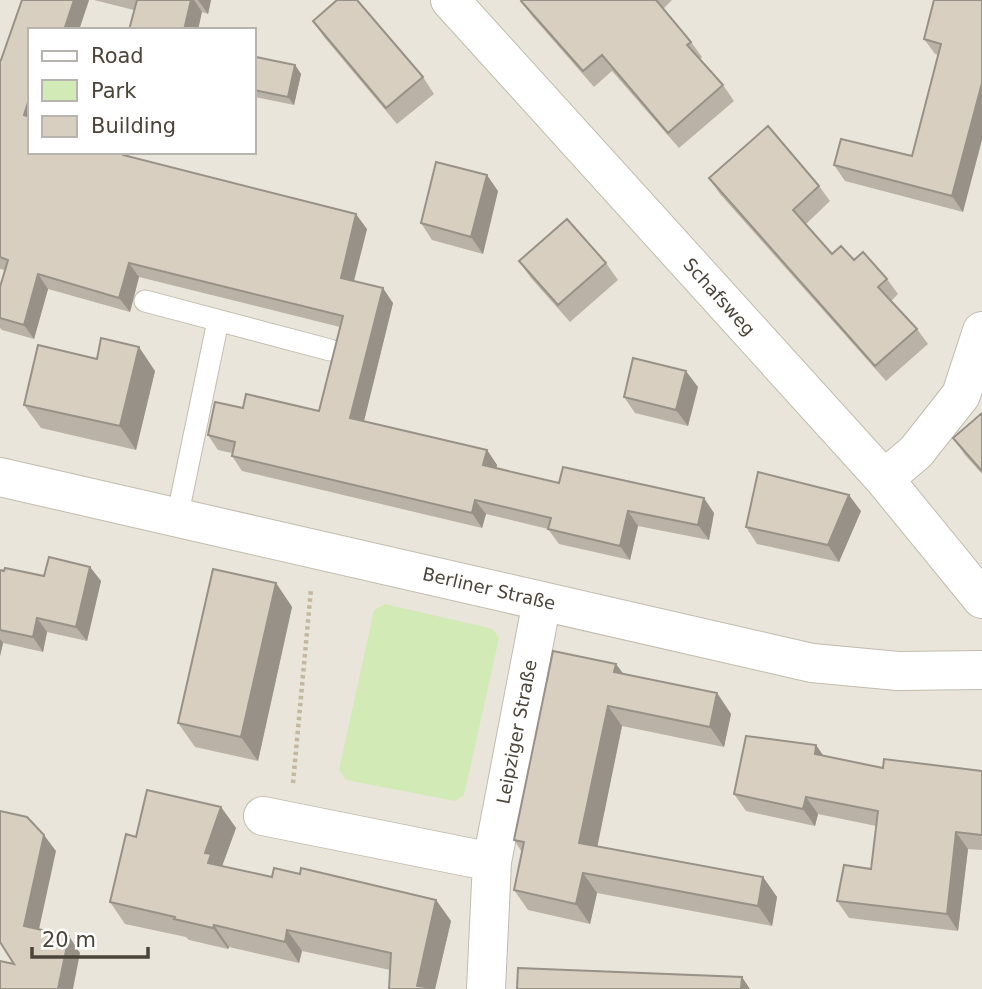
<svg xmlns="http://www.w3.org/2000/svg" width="982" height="989" viewBox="0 0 982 989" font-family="'DejaVu Sans',sans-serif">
	<rect width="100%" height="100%" fill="#f6f3ec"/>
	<path fill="#eae5da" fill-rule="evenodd" d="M 0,0 L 982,0 L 982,989 L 0,989 ZM 30,30 L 254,30 L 254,152 L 30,152 Z"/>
	<path fill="#d2eab5" d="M 385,604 L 493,629 L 499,638 L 464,795 L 455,801 L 346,780 L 339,770 L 374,610 Z"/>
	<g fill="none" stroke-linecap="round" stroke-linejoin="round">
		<defs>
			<path id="service" d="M 145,301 L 330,350
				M 177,518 L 218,321"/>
			<path id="minor" d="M 450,0 L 884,479 L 982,599
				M 0,477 L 812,663 L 898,671 L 982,670
				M 884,479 L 916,452 L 961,395 L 982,331
				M 263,816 L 492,862
				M 486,989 L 492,862 L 542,601"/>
		</defs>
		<use href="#service" stroke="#c2bbae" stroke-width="23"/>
		<use href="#minor" stroke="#c2bbae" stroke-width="40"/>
		<path stroke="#c4b79f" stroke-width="4.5" stroke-dasharray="3.5 3.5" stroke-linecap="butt" d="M 293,783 L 311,589"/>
		<use href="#service" stroke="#fff" stroke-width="21"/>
		<use href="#minor" stroke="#fff" stroke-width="38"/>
	</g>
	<path fill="#bab2a6" d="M 22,0 L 89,0 L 79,30 L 30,30 L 30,152 L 126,152 L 129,156 L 367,229 L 354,281 L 393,303 L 364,421 L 487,450 L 497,465 L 497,469 L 559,483 L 714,513 L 709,540 L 638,526 L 630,560 L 559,544 L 548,529 L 486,514 L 482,528 L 242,471 L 232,456 L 232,453 L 218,450 L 208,435 L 243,408 L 319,411 L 340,327 L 139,277 L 130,312 L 48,289 L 34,339 L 2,330 L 0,328 L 0,287 L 5,270 L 0,269 L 0,60 L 1,60 Z
		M 94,0 L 211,0 L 208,14 L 202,12 L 134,10 Z
		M 522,0 L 672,0 L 663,9 L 691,42 L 702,57 L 700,59 L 723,85 L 734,101 L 679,148 L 612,71 L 594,87 L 532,16 L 521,1 Z
		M 982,0 L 963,212 L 845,181 L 834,165 L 912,156 L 938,55 L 935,54 L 924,39 Z
		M 313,21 L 423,77 L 434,94 L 397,124 L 324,37 Z
		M 295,65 L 301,74 L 294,105 L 255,97 L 254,96 L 254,67 Z
		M 709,178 L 819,186 L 830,201 L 806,224 L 832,254 L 854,260 L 887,279 L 898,294 L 891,301 L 917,329 L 928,344 L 886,381 L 720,194 Z
		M 498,191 L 483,254 L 432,240 L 421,223 Z
		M 519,261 L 606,263 L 618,280 L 570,322 L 531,278 Z
		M 97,359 L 155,371 L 136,450 L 41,428 L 24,405 Z
		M 698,387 L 688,426 L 635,413 L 624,397 Z
		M 982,413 L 982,474 L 965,455 L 953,438 Z
		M 809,485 L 861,511 L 839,562 L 757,544 L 746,527 Z
		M 90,567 L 101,581 L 87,641 L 47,632 L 43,652 L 3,643 L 0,656 L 0,570 L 44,576 Z
		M 276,583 L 292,607 L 258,761 L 195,747 L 178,723 Z
		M 616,664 L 624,674 L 717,693 L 731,714 L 724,747 L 622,726 L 597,846 L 763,877 L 777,897 L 772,926 L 597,893 L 590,924 L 528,910 L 514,890 L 522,852 L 514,840 Z
		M 824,756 L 883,768 L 982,771 L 982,850 L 968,849 L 958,931 L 849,918 L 837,901 L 871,869 L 876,826 L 818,814 L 815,826 L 746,811 L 734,794 Z
		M 221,807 L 236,828 L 222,866 L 272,877 L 300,874 L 436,900 L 451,921 L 435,989 L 389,989 L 390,970 L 302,951 L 299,963 L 229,947 L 228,949 L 189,940 L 186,937 L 125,924 L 110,902 L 136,837 Z"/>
	<path fill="#979187" d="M 74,0 L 89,0 L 79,30 L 64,30 Z
		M 191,0 L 194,0 L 202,12 L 198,30 L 184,30 Z
		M 198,0 L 211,0 L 208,14 Z
		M 295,65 L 301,74 L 294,105 L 288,97 Z
		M 982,83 L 982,140 L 963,212 L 952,196 Z
		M 30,96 L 30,124 L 24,115 Z
		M 487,175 L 498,191 L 483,254 L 471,237 Z
		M 356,214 L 367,229 L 351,292 L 341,278 Z
		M 129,263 L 139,277 L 130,312 L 119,298 Z
		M 38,274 L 48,289 L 34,339 L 24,325 Z
		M 383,288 L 393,303 L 361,433 L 350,418 Z
		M 139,347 L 155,371 L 136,450 L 120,426 Z
		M 686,371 L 698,387 L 688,426 L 676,410 Z
		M 487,450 L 497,465 L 494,480 L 483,465 Z
		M 849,495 L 861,511 L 839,562 L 828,545 Z
		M 704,498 L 714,513 L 709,540 L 698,525 Z
		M 475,500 L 486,514 L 482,528 L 472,513 Z
		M 628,511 L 638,526 L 630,560 L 620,546 Z
		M 90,567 L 101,581 L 87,641 L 76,627 Z
		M 276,583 L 292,607 L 258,761 L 241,737 Z
		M 37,618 L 47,632 L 43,652 L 33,637 Z
		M 0,639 L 3,643 L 0,656 Z
		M 616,664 L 630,684 L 614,672 Z
		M 717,693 L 731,714 L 724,747 L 710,727 Z
		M 608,706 L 622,726 L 594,863 L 579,843 Z
		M 816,745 L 828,762 L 815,754 Z
		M 806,797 L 818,814 L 815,826 L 803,809 Z
		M 221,807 L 236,828 L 221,869 L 208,863 L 205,853 Z
		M 956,832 L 968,849 L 958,931 L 947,914 Z
		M 44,835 L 56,851 L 36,943 L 24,926 Z
		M 583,873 L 597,893 L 590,924 L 576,904 Z
		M 763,877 L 777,897 L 772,926 L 758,906 Z
		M 436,900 L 451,921 L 435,989 L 419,989 L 417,986 Z
		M 214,925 L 229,947 L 228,949 L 213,928 Z
		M 287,930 L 302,951 L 299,963 L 285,942 Z
		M 69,936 L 80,953 L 73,989 L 58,989 Z
		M 742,977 L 750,989 L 741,989 Z"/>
	<path fill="#d8cfc1" stroke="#979187" stroke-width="2" d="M 22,0 L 74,0 L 64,30 L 30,30 L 30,96 L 24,115 L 30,117 L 30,152 L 123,152 L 123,155 L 356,214 L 341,278 L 383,288 L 350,418 L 487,450 L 483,465 L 559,483 L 563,467 L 704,498 L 698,525 L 628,511 L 620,546 L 548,529 L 551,518 L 475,500 L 472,513 L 232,456 L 235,442 L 208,435 L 215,402 L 243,408 L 246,394 L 319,411 L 343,316 L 129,263 L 119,298 L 38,274 L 24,325 L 0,318 L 0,287 L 8,260 L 0,257 L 0,60 L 1,60 Z
		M 137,0 L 191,0 L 184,30 L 129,30 Z
		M 337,0 L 357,0 L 423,77 L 386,108 L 313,21 Z
		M 522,0 L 656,0 L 691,42 L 687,45 L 723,85 L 668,133 L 602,55 L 583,71 L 521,1 Z
		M 934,0 L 982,0 L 982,83 L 952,196 L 834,165 L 841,139 L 912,156 L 941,44 L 924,39 Z
		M 256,57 L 295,65 L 288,97 L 254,90 L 254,67 Z
		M 768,126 L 819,186 L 793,210 L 832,254 L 841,246 L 854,260 L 863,252 L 887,279 L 878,287 L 917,329 L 875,366 L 709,178 Z
		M 436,162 L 487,175 L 471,237 L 421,223 Z
		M 567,219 L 606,263 L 558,305 L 519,261 Z
		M 101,338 L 139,347 L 120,426 L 24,405 L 38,345 L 97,359 Z
		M 633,358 L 686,371 L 676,410 L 624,397 Z
		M 982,413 L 982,471 L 953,438 Z
		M 758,472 L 849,495 L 828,545 L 746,527 Z
		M 49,557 L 90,567 L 76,627 L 37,618 L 33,637 L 0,630 L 0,570 L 4,571 L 5,568 L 44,576 Z
		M 213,569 L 276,583 L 241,737 L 178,723 Z
		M 553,651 L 616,664 L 614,672 L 717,693 L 710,727 L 608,706 L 579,843 L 763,877 L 758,906 L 583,873 L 576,904 L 514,890 L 524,842 L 514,840 Z
		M 746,736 L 816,745 L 815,754 L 883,768 L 884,759 L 982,771 L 982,835 L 956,832 L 947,914 L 837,901 L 844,865 L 871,869 L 878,811 L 806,797 L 803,809 L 734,794 Z
		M 147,790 L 221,807 L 205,853 L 211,854 L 208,863 L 272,877 L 274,868 L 300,874 L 301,868 L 436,900 L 417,986 L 426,987 L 426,989 L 389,989 L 391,953 L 287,930 L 285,942 L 214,925 L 213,928 L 174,919 L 175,917 L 110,902 L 126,834 L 136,837 Z
		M 0,811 L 27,817 L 44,835 L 24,926 L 69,936 L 58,989 L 0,989 L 0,961 L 14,964 L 0,942 Z
		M 518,968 L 742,977 L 741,989 L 517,989 Z"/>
	<g text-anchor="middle" stroke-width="6" stroke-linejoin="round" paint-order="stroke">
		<g font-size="18" fill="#4b4439" stroke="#fff">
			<text transform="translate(719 297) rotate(48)" y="6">Schafsweg</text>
			<text transform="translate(489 589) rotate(13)" y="6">Berliner Straße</text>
			<text transform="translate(517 732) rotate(-79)" y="6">Leipziger Straße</text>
		</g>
	</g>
	<rect x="28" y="28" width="228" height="126" fill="#ffffff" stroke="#b7b4b0" stroke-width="2"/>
	<rect x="42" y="51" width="35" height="10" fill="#ffffff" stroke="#b7b4b0" stroke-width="2"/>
	<text x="91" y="63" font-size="21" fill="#4b4439">Road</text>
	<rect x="42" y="80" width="35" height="21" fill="#d2eab5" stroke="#b7b4b0" stroke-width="2"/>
	<text x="91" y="98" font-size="21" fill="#4b4439">Park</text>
	<rect x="42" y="116" width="35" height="21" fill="#d8cfc1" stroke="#b7b4b0" stroke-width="2"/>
	<text x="91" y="133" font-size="21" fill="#4b4439">Building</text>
	<path d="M32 947v10h116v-10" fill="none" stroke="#4b4439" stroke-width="3.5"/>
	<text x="42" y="947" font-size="21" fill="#4b4439" stroke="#ffffff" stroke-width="5" paint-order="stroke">20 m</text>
</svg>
